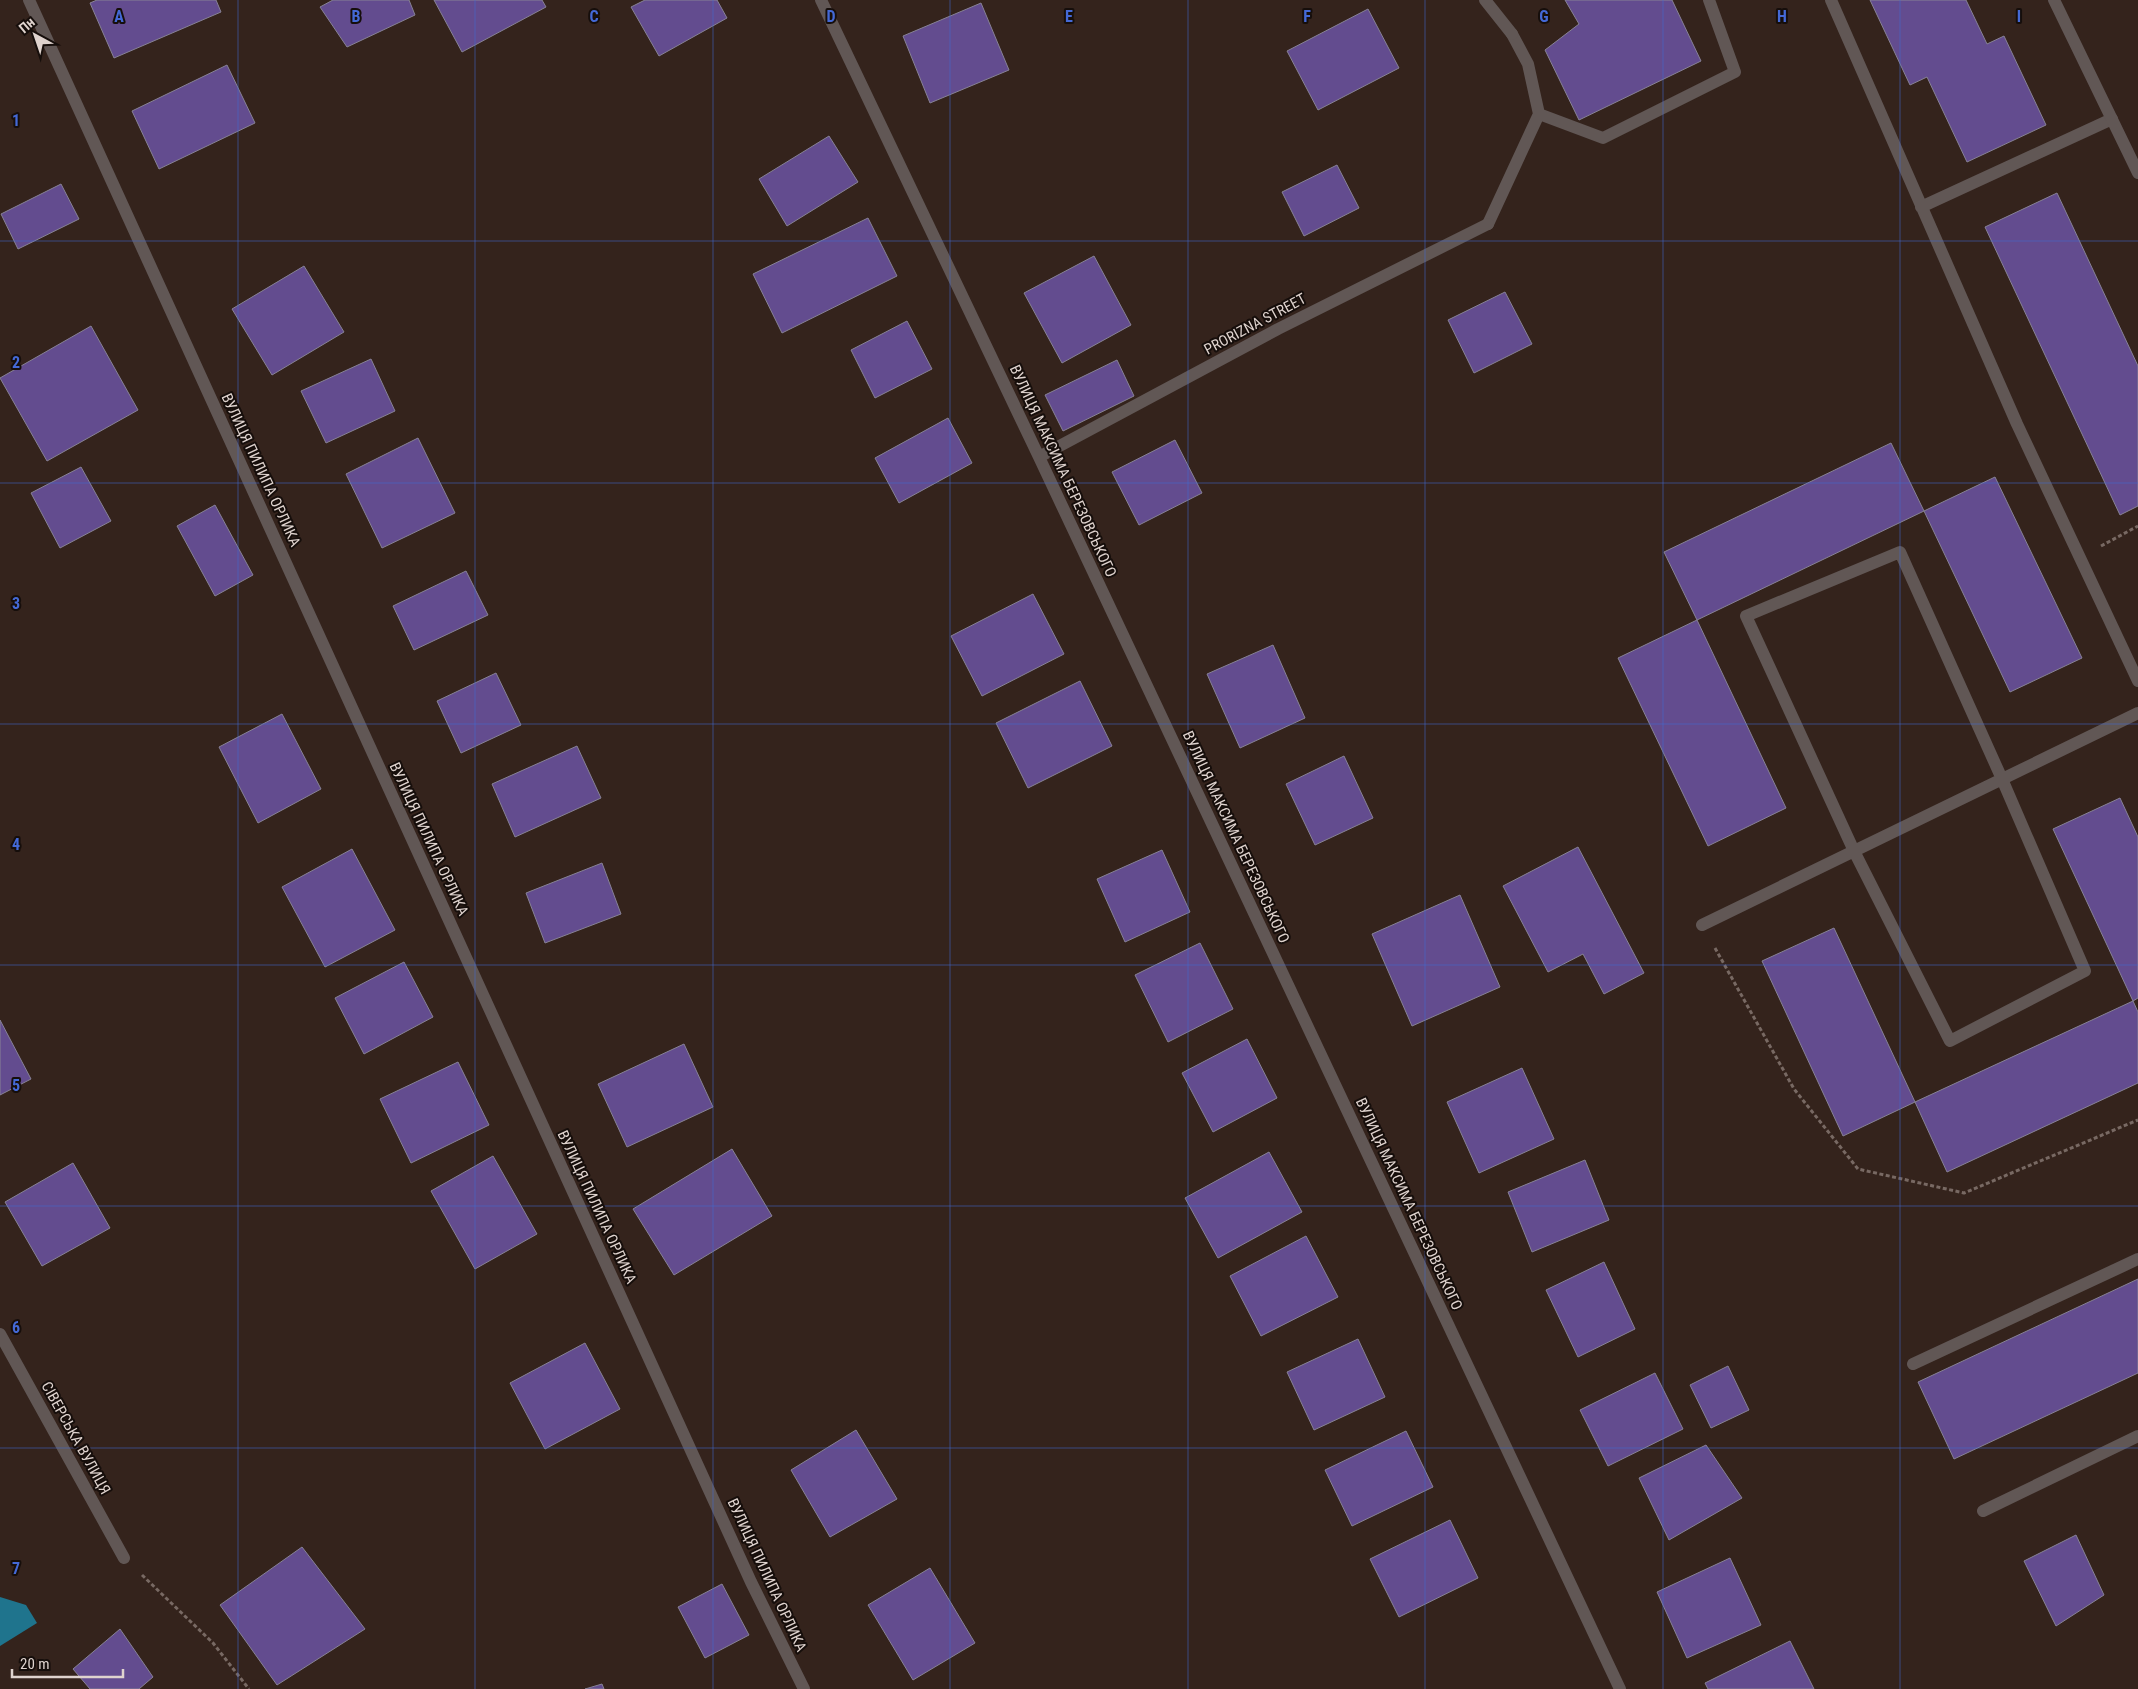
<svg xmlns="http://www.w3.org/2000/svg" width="2138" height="1689" viewBox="0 0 2138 1689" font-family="'Roboto Condensed',sans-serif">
	<rect width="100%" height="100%" fill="#34231c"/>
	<path fill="#1f748d" d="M 0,1597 L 26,1605 L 37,1623 L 0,1646 Z"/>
	<path fill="#634c8f" stroke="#878295" d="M 97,0 L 216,0 L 221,12 L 114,58 L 90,3 Z
		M 333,0 L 409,0 L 415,15 L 347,47 L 320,7 Z
		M 434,0 L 542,0 L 546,7 L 462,52 Z
		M 645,0 L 717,0 L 727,18 L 659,56 L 631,7 Z
		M 1565,0 L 1672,0 L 1701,61 L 1579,120 L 1545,50 L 1579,24 Z
		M 1870,0 L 1966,0 L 1987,44 L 2004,36 L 2046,125 L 1967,162 L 1927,77 L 1910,85 Z
		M 981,3 L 1009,70 L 930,103 L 903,36 Z
		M 1368,9 L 1399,68 L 1318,110 L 1287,51 Z
		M 227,65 L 255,123 L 159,169 L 132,111 Z
		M 829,136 L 858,182 L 787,226 L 759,179 Z
		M 1337,165 L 1359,208 L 1304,236 L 1282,192 Z
		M 61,184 L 79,219 L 18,249 L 1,214 Z
		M 2057,193 L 2138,366 L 2138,506 L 2120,515 L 1985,227 Z
		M 868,218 L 897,276 L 782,333 L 753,274 Z
		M 1094,256 L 1131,325 L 1062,363 L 1024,293 Z
		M 304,266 L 344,332 L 272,375 L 232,309 Z
		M 1505,292 L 1532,344 L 1474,373 L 1448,320 Z
		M 907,321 L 932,369 L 875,398 L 851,350 Z
		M 91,326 L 138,410 L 47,461 L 0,378 Z
		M 371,359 L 395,411 L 326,443 L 301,391 Z
		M 1117,360 L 1134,396 L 1063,431 L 1045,395 Z
		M 948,418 L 972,463 L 899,503 L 875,458 Z
		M 418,438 L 455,513 L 382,548 L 346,474 Z
		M 1175,440 L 1202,493 L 1139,525 L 1112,472 Z
		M 1891,443 L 1924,511 L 1697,620 L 1664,552 Z
		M 81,467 L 111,521 L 60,548 L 31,493 Z
		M 1995,477 L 2082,658 L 2010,692 L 1924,511 Z
		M 215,505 L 253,575 L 215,596 L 177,526 Z
		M 466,571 L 488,615 L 414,650 L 393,606 Z
		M 1033,594 L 1064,654 L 982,696 L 951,636 Z
		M 1697,620 L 1786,808 L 1708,846 L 1618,658 Z
		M 1273,645 L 1305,718 L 1240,748 L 1207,674 Z
		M 496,673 L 521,725 L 461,753 L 437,701 Z
		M 1080,681 L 1112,746 L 1028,788 L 996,723 Z
		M 282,714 L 321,789 L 258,823 L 219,747 Z
		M 577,746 L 601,798 L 515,837 L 492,784 Z
		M 1344,756 L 1373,818 L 1315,845 L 1286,784 Z
		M 2120,798 L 2138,837 L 2138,998 L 2133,1001 L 2053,829 Z
		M 1578,847 L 1644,973 L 1604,994 L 1583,954 L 1548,972 L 1503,886 Z
		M 352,849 L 395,930 L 325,967 L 282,887 Z
		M 1162,850 L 1190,912 L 1125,942 L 1097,879 Z
		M 602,863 L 621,914 L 545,943 L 526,893 Z
		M 1460,895 L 1500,987 L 1412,1026 L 1372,934 Z
		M 1834,928 L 1915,1102 L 1843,1136 L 1762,961 Z
		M 1200,943 L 1233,1009 L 1168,1042 L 1135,975 Z
		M 404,962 L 433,1017 L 364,1054 L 335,998 Z
		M 2133,1001 L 2138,1012 L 2138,1083 L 1947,1172 L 1915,1102 Z
		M 0,1020 L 31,1079 L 0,1095 Z
		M 1247,1039 L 1277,1098 L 1213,1132 L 1182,1073 Z
		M 684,1044 L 713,1107 L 627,1147 L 598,1084 Z
		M 458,1062 L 489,1125 L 411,1163 L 380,1099 Z
		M 1522,1068 L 1554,1139 L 1479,1173 L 1447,1102 Z
		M 732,1149 L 772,1216 L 674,1275 L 633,1209 Z
		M 1269,1152 L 1302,1212 L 1218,1258 L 1185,1198 Z
		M 493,1156 L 537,1234 L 475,1269 L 431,1191 Z
		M 1585,1160 L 1609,1220 L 1532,1252 L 1508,1192 Z
		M 73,1163 L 110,1228 L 42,1266 L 5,1202 Z
		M 1306,1236 L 1338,1297 L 1261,1336 L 1230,1276 Z
		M 1604,1262 L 1635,1329 L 1578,1357 L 1546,1290 Z
		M 2138,1279 L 2138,1373 L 1954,1459 L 1918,1382 Z
		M 1358,1339 L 1385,1397 L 1314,1430 L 1287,1372 Z
		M 585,1343 L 620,1409 L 545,1449 L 510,1383 Z
		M 1728,1366 L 1749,1410 L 1711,1428 L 1690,1385 Z
		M 1655,1373 L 1683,1429 L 1608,1466 L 1580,1410 Z
		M 856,1430 L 897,1499 L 830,1537 L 791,1470 Z
		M 1406,1431 L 1433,1487 L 1352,1526 L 1325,1470 Z
		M 1706,1445 L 1742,1498 L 1669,1540 L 1639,1478 Z
		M 1450,1520 L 1478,1578 L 1399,1617 L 1370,1559 Z
		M 2076,1535 L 2104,1595 L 2056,1626 L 2024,1561 Z
		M 302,1547 L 365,1629 L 277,1685 L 220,1605 Z
		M 1730,1558 L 1761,1625 L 1687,1658 L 1657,1592 Z
		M 930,1568 L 975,1643 L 913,1680 L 868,1605 Z
		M 722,1584 L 749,1635 L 705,1658 L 678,1607 Z
		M 120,1629 L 153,1677 L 139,1689 L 90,1689 L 73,1669 Z
		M 1790,1641 L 1814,1689 L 1708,1689 L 1705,1683 Z
		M 602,1684 L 604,1689 L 585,1689 Z"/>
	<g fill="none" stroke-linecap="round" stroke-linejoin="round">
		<path stroke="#786963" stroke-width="3" stroke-dasharray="4 2.5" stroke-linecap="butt" d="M 2101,546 L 2138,526
			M 1715,948 L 1794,1089 L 1858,1169 L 1964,1193 L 2138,1120
			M 142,1575 L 213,1643 L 249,1689"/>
		<path stroke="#615755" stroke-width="12" d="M 1831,0 L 2017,424 L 2138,681
			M 1539,114 L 1603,138 L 1735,72 L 1709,0
			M 1921,207 L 2112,119
			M 1488,224 L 1539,114 L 1528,64 L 1512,34
			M 1900,552 L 2002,779 L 2085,971 L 1950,1041 L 1854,851 L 1746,616 Z
			M 1702,925 L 2138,713
			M 1913,1364 L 2138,1259
			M 1983,1511 L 2138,1436"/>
		<path stroke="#615755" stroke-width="12" d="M 29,0 L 751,1582 L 804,1689
			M 821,0 L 1039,457 L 1620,1689
			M 1485,0 L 1512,34
			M 2054,0 L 2138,173
			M 1039,457 L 1278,329 L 1488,224
			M 0,1334 L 124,1558"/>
	</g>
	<path fill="none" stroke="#4469d6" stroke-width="1" stroke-opacity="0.55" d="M 238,0 L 238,1689M 475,0 L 475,1689M 713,0 L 713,1689M 950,0 L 950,1689M 1188,0 L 1188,1689M 1425,0 L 1425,1689M 1663,0 L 1663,1689M 1900,0 L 1900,1689M 0,241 L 2138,241M 0,483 L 2138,483M 0,724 L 2138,724M 0,965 L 2138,965M 0,1206 L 2138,1206M 0,1448 L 2138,1448"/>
	<g text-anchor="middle" stroke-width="4" stroke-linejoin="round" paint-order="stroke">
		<g font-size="15" fill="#dfd3ce" stroke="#160e0b">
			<text transform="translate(1255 324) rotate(-28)" y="5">PRORIZNA STREET</text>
			<text transform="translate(261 470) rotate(65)" y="5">ВУЛИЦЯ ПИЛИПА ОРЛИКА</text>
			<text transform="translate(1063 471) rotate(65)" y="5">ВУЛИЦЯ МАКСИМА БЕРЕЗОВСЬКОГО</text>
			<text transform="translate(1236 837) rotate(65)" y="5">ВУЛИЦЯ МАКСИМА БЕРЕЗОВСЬКОГО</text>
			<text transform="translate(429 839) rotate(65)" y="5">ВУЛИЦЯ ПИЛИПА ОРЛИКА</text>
			<text transform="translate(1409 1204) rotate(65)" y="5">ВУЛИЦЯ МАКСИМА БЕРЕЗОВСЬКОГО</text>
			<text transform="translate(597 1207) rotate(65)" y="5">ВУЛИЦЯ ПИЛИПА ОРЛИКА</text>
			<text transform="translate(76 1438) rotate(61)" y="5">СІВЕРСЬКА ВУЛИЦЯ</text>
			<text transform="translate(767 1575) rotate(65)" y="5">ВУЛИЦЯ ПИЛИПА ОРЛИКА</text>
		</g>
	</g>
	<g font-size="16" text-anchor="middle" font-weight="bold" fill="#4469d6" stroke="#160e0b" stroke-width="4" stroke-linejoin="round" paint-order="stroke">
		<text x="119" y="22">A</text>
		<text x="356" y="22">B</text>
		<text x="594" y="22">C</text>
		<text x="831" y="22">D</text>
		<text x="1069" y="22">E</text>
		<text x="1307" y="22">F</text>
		<text x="1544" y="22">G</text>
		<text x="1782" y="22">H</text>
		<text x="2019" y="22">I</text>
		<text x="16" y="126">1</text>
		<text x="16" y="368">2</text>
		<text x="16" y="609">3</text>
		<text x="16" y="850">4</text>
		<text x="16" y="1091">5</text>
		<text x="16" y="1333">6</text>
		<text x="16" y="1574">7</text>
	</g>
	<g transform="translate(35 35) rotate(320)" stroke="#160e0b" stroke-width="4" paint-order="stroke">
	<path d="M0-4L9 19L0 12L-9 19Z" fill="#dfd3ce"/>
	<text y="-8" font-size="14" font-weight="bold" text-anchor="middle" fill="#dfd3ce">Пн</text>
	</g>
	<path d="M12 1669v8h111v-8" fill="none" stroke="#dfd3ce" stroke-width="2.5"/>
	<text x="20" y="1669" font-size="15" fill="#dfd3ce" stroke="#160e0b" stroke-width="4" paint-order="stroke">20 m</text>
</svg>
